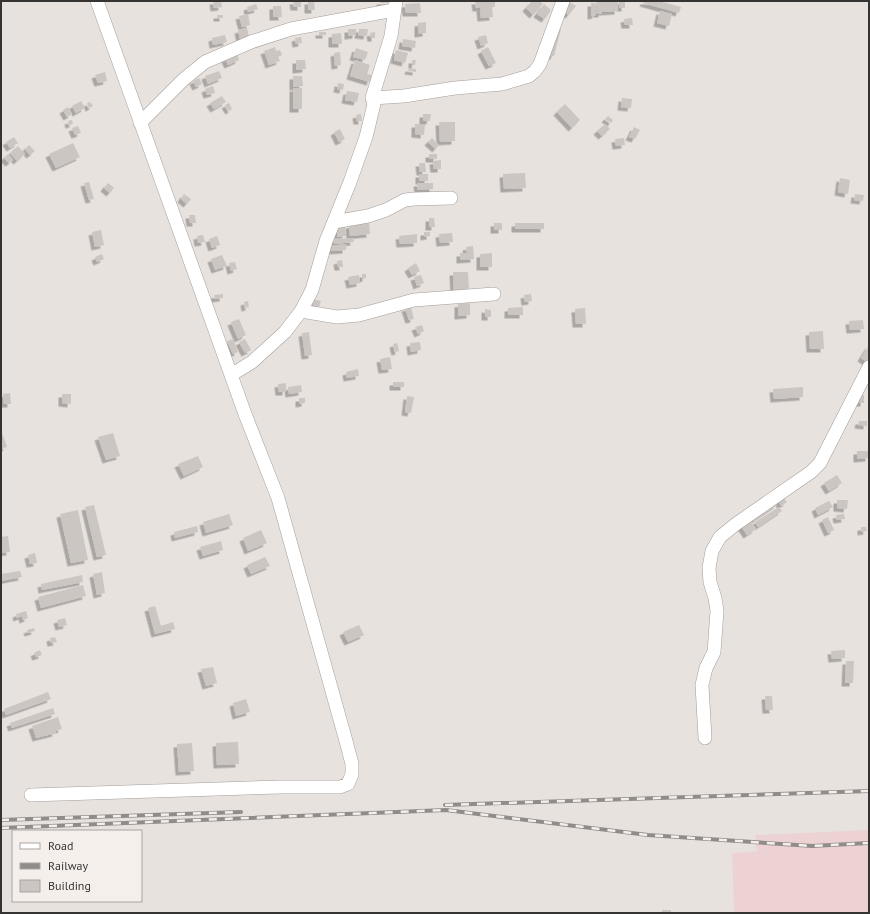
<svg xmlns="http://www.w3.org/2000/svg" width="870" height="914" viewBox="0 0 870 914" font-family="'PT Sans',sans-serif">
	<defs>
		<filter id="shadow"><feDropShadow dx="-3.5" dy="3.5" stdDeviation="0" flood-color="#0004"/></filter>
	</defs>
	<rect width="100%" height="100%" fill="#e8e2de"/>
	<path fill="#edd2d3" d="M 869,830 L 869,913 L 734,913 L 732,853 L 757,851 L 755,835 Z"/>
	<path fill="#cbc6c2" filter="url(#shadow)" d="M 213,1 L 221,1 L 222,7 L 214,8 Z
		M 293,1 L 301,1 L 301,7 L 294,7 Z
		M 308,1 L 314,1 L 315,10 L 308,10 Z
		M 380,1 L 389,1 L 389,3 L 380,3 Z
		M 475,1 L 495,1 L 495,7 L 476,8 Z
		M 532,1 L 539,1 L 543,4 L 533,15 L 526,8 Z
		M 568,1 L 576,6 L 569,15 L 562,11 Z
		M 596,1 L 601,1 L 601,2 L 618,1 L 618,11 L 602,12 L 602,14 L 597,14 Z
		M 619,1 L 625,1 L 625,8 L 619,8 Z
		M 644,1 L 659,1 L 681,7 L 679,13 L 643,3 Z
		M 420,3 L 421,13 L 406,13 L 405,4 Z
		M 591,3 L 595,3 L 596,15 L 591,16 Z
		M 256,4 L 258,9 L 248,12 L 247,7 Z
		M 544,4 L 551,10 L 545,19 L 537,14 Z
		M 273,6 L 281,6 L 282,17 L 273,17 Z
		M 492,7 L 493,17 L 481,18 L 480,8 Z
		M 660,11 L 672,14 L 669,26 L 657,23 Z
		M 248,14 L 250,25 L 242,27 L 239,16 Z
		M 217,15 L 223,15 L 223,18 L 217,18 Z
		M 632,18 L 633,25 L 625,25 L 624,19 Z
		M 426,22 L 426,33 L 418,34 L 418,23 Z
		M 554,27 L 561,29 L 554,56 L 547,55 Z
		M 247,28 L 249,37 L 240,39 L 238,30 Z
		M 348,29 L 356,29 L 356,35 L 348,36 Z
		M 359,29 L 368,29 L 367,36 L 358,35 Z
		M 319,32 L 326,32 L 326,35 L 319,35 Z
		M 375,32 L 375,38 L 371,38 L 370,33 Z
		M 341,33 L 342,44 L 332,44 L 332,34 Z
		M 225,35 L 227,42 L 213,45 L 212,38 Z
		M 486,35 L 488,43 L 481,46 L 478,37 Z
		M 301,37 L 302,43 L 296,44 L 295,38 Z
		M 403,39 L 416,41 L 415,48 L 402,46 Z
		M 275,47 L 276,51 L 280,50 L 282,55 L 278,57 L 280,61 L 269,65 L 264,51 Z
		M 488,47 L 496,63 L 489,66 L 481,51 Z
		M 356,48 L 368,52 L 365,60 L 353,57 Z
		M 396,50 L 408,53 L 405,63 L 394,60 Z
		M 340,52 L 341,65 L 335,66 L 334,53 Z
		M 237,53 L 239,60 L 228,65 L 225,59 Z
		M 296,60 L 305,60 L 306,69 L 296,70 Z
		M 355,60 L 370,65 L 367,74 L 372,75 L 370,82 L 350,76 Z
		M 412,60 L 416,60 L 415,65 L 412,65 Z
		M 409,68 L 416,69 L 416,72 L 408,71 Z
		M 219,71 L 222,78 L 208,84 L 205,76 Z
		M 105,72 L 107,81 L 98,83 L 95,75 Z
		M 293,76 L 302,76 L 303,86 L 293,87 Z
		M 199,78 L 202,84 L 196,87 L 193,81 Z
		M 338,83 L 344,84 L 343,90 L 337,89 Z
		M 213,86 L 215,93 L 207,95 L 205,89 Z
		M 293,88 L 302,88 L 302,109 L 293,109 Z
		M 347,91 L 359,93 L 357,102 L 345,100 Z
		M 222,96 L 226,102 L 214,109 L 210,103 Z
		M 622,98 L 632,99 L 631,108 L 621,107 Z
		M 81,101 L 85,108 L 76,113 L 72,106 Z
		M 90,102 L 93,106 L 89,108 L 87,103 Z
		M 229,103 L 232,109 L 229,111 L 225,105 Z
		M 565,104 L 580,120 L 572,128 L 557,112 Z
		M 68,107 L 72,114 L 67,117 L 63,110 Z
		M 361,114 L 362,121 L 357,121 L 356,115 Z
		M 423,114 L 431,114 L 430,121 L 423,121 Z
		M 608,116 L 613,120 L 611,123 L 605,119 Z
		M 72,120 L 73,124 L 69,125 L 68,121 Z
		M 439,122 L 455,122 L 455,141 L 440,142 Z
		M 415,124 L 425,124 L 424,135 L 415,134 Z
		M 605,124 L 610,129 L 602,136 L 597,131 Z
		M 78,126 L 81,133 L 75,135 L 72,128 Z
		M 634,127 L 640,130 L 635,139 L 629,137 Z
		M 340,129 L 345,139 L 339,142 L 334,132 Z
		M 14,137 L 18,143 L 10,148 L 6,142 Z
		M 432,138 L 439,145 L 436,149 L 428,142 Z
		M 624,138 L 625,145 L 616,146 L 615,139 Z
		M 73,143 L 80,157 L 56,168 L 49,154 Z
		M 29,145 L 35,151 L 30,155 L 25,149 Z
		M 18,146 L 25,154 L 17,161 L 10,153 Z
		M 8,154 L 13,160 L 9,163 L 4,158 Z
		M 429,154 L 437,154 L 437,159 L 429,159 Z
		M 441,160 L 441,169 L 434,169 L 433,161 Z
		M 419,163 L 425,163 L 426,172 L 420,172 Z
		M 525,173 L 526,188 L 504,189 L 503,174 Z
		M 419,174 L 428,174 L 428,181 L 419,181 Z
		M 840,178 L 850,180 L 848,194 L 838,192 Z
		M 89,182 L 94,199 L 89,200 L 84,183 Z
		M 108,183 L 114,188 L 110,193 L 104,188 Z
		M 417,183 L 433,183 L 433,189 L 418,190 Z
		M 184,194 L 191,199 L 187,204 L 181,199 Z
		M 855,194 L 864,195 L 863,201 L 854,200 Z
		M 189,215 L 195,215 L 196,223 L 190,223 Z
		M 429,218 L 434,218 L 435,227 L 429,227 Z
		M 369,223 L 370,234 L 350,236 L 349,225 Z
		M 494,223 L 502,223 L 502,230 L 494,230 Z
		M 515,223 L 544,223 L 544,229 L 515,229 Z
		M 345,227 L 346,236 L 337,237 L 337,228 Z
		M 101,230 L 104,245 L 95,247 L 92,232 Z
		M 424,232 L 430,232 L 430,236 L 424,237 Z
		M 452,233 L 453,242 L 440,243 L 439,234 Z
		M 417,234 L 417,243 L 400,244 L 399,236 Z
		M 203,235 L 205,242 L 198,243 L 197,236 Z
		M 217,236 L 220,245 L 212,248 L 209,239 Z
		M 353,238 L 354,242 L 334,244 L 334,239 Z
		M 346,244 L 346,250 L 331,251 L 330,246 Z
		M 473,246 L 474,259 L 460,260 L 460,253 L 467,253 L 466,247 Z
		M 492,253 L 492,267 L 480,267 L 480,254 Z
		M 102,254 L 104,259 L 97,262 L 95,257 Z
		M 222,255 L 227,266 L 215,270 L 211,259 Z
		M 342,260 L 343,267 L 338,267 L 337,261 Z
		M 235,262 L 237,269 L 231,271 L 229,263 Z
		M 416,263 L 420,271 L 412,275 L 408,268 Z
		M 453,272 L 468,272 L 469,290 L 454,291 Z
		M 362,274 L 366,274 L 366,278 L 362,279 Z
		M 359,275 L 360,283 L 350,285 L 348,277 Z
		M 421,275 L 424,283 L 417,286 L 414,277 Z
		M 223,294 L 223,298 L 215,299 L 214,295 Z
		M 531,294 L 532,301 L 525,302 L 524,295 Z
		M 312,299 L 321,301 L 319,307 L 310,304 Z
		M 248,301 L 249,307 L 245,308 L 244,302 Z
		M 470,303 L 470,315 L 458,316 L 458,304 Z
		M 411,307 L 414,319 L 409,320 L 405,308 Z
		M 523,307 L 523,315 L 508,315 L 508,308 Z
		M 585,308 L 586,324 L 576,324 L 575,309 Z
		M 485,309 L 491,310 L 491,317 L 485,317 Z
		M 239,319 L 246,335 L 238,339 L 231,322 Z
		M 863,320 L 864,329 L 850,330 L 849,321 Z
		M 422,325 L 424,331 L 418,334 L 415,327 Z
		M 823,331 L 824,349 L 810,349 L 809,332 Z
		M 309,332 L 312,355 L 305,356 L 302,333 Z
		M 233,339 L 238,352 L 233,354 L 227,341 Z
		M 245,339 L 251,350 L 245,353 L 239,342 Z
		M 420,342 L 421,350 L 411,352 L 410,343 Z
		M 397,343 L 399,351 L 395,352 L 393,344 Z
		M 869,345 L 869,358 L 867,362 L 861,358 Z
		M 390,357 L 392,369 L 382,370 L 380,359 Z
		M 358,369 L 359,376 L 347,378 L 346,372 Z
		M 393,382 L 404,382 L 404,387 L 393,387 Z
		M 286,383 L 286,392 L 279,392 L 278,384 Z
		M 301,385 L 302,392 L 289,394 L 288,387 Z
		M 803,387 L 803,397 L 774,399 L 773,389 Z
		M 10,393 L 11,404 L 4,404 L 3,394 Z
		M 62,394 L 71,394 L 71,404 L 62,403 Z
		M 857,395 L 864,395 L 864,403 L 857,403 Z
		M 407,396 L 414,397 L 411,413 L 405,412 Z
		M 299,398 L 305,398 L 305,403 L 299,404 Z
		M 859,421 L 867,421 L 867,426 L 858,425 Z
		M 1,430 L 7,447 L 1,449 Z
		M 113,433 L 120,456 L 106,460 L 98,437 Z
		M 857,451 L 869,451 L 869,458 L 857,459 Z
		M 198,456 L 203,467 L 184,476 L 178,464 Z
		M 837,475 L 842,483 L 829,491 L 824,483 Z
		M 783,497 L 787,502 L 781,506 L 778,500 Z
		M 837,500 L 848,500 L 847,509 L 837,508 Z
		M 829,501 L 833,507 L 818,515 L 815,508 Z
		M 775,502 L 777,505 L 753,521 L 751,518 Z
		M 94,505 L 106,555 L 97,557 L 85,507 Z
		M 779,507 L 782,511 L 758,527 L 755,522 Z
		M 78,510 L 88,560 L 71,563 L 60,514 Z
		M 229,514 L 233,525 L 206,533 L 203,522 Z
		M 844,514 L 845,519 L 837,520 L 836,515 Z
		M 828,517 L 834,530 L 828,533 L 822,520 Z
		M 750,520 L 756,529 L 747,535 L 741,526 Z
		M 197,526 L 198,532 L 175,538 L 174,532 Z
		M 861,527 L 866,527 L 867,531 L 861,532 Z
		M 261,530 L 267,543 L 248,551 L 243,538 Z
		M 8,536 L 10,552 L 1,553 L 1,537 Z
		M 221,541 L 223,550 L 203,556 L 200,547 Z
		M 35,553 L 37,563 L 30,564 L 28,555 Z
		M 265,557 L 270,566 L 251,574 L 247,565 Z
		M 20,571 L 22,577 L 1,581 L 1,574 Z
		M 102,572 L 105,593 L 97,595 L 93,574 Z
		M 82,575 L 83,582 L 42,590 L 41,584 Z
		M 83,585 L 86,596 L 41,608 L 38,597 Z
		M 155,606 L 161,626 L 173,622 L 175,629 L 155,634 L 148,608 Z
		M 26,611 L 28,618 L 23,620 L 22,616 L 17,618 L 16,614 Z
		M 65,618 L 67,625 L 59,627 L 57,620 Z
		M 359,625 L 364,635 L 348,642 L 343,632 Z
		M 34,628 L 35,631 L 28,633 L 27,630 Z
		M 55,637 L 57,642 L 51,643 L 50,638 Z
		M 40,650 L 42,655 L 36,657 L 34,653 Z
		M 845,650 L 845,658 L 832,659 L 831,651 Z
		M 846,661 L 854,661 L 853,683 L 845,683 Z
		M 213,667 L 217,683 L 206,686 L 201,669 Z
		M 48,692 L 51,699 L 6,715 L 4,709 Z
		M 765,696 L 772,696 L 773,710 L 766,710 Z
		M 246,699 L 250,712 L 236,716 L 233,703 Z
		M 53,708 L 55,714 L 12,728 L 10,723 Z
		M 58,717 L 62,729 L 55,731 L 56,733 L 36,738 L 32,726 Z
		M 238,742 L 239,764 L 217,765 L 216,743 Z
		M 192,743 L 194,771 L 179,772 L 177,744 Z
		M 662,910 L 671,910 L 671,913 L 662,913 Z"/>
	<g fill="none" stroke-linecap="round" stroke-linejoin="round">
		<defs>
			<path id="minor" d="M 372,98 L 404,96 L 455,88 L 502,84 L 529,76 L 535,71 L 540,64 L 563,1
				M 140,123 L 184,79 L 205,62 L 251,42 L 291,29 L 394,10
				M 334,222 L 368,216 L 386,210 L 405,200 L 414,199 L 451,198
				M 301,311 L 337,317 L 359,315 L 414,300 L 494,294
				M 231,375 L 252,362 L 285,332 L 301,311 L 312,290 L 326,241 L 350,182 L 366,137 L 374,104 L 372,98 L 391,36 L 396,1
				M 705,738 L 702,685 L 706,668 L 714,652 L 717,611 L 715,598 L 710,582 L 709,568 L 712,551 L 720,537 L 736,524 L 811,472 L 820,463 L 869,367
				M 31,795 L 281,787 L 340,787 L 348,784 L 352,774 L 352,764 L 346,741 L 278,498 L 245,414 L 97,1"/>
		</defs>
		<use href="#minor" stroke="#a39d9a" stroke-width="14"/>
		<use href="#minor" stroke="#fff" stroke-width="13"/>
		<defs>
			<path id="rail" d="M 445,805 L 869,791
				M 1,820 L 241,812
				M 1,828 L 446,810 L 648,835 L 812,846 L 869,843"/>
		</defs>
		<use href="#rail" stroke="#908c89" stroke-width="4"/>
		<use href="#rail" stroke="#f5efec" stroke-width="2.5" stroke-dasharray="8" stroke-linecap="butt"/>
	</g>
	<rect width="870" height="914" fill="none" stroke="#363432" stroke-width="4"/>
	<rect x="12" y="830" width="130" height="72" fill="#f5efec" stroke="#a9a4a2"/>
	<rect x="20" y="843" width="20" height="6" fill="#ffffff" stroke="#a9a4a2"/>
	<text x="48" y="850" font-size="12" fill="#363432">Road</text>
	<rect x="20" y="863" width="20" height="6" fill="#908c89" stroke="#a9a4a2"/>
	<text x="48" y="870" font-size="12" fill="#363432">Railway</text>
	<rect x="20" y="880" width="20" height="12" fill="#cbc6c2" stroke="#a9a4a2"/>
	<text x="48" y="890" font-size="12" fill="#363432">Building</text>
</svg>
